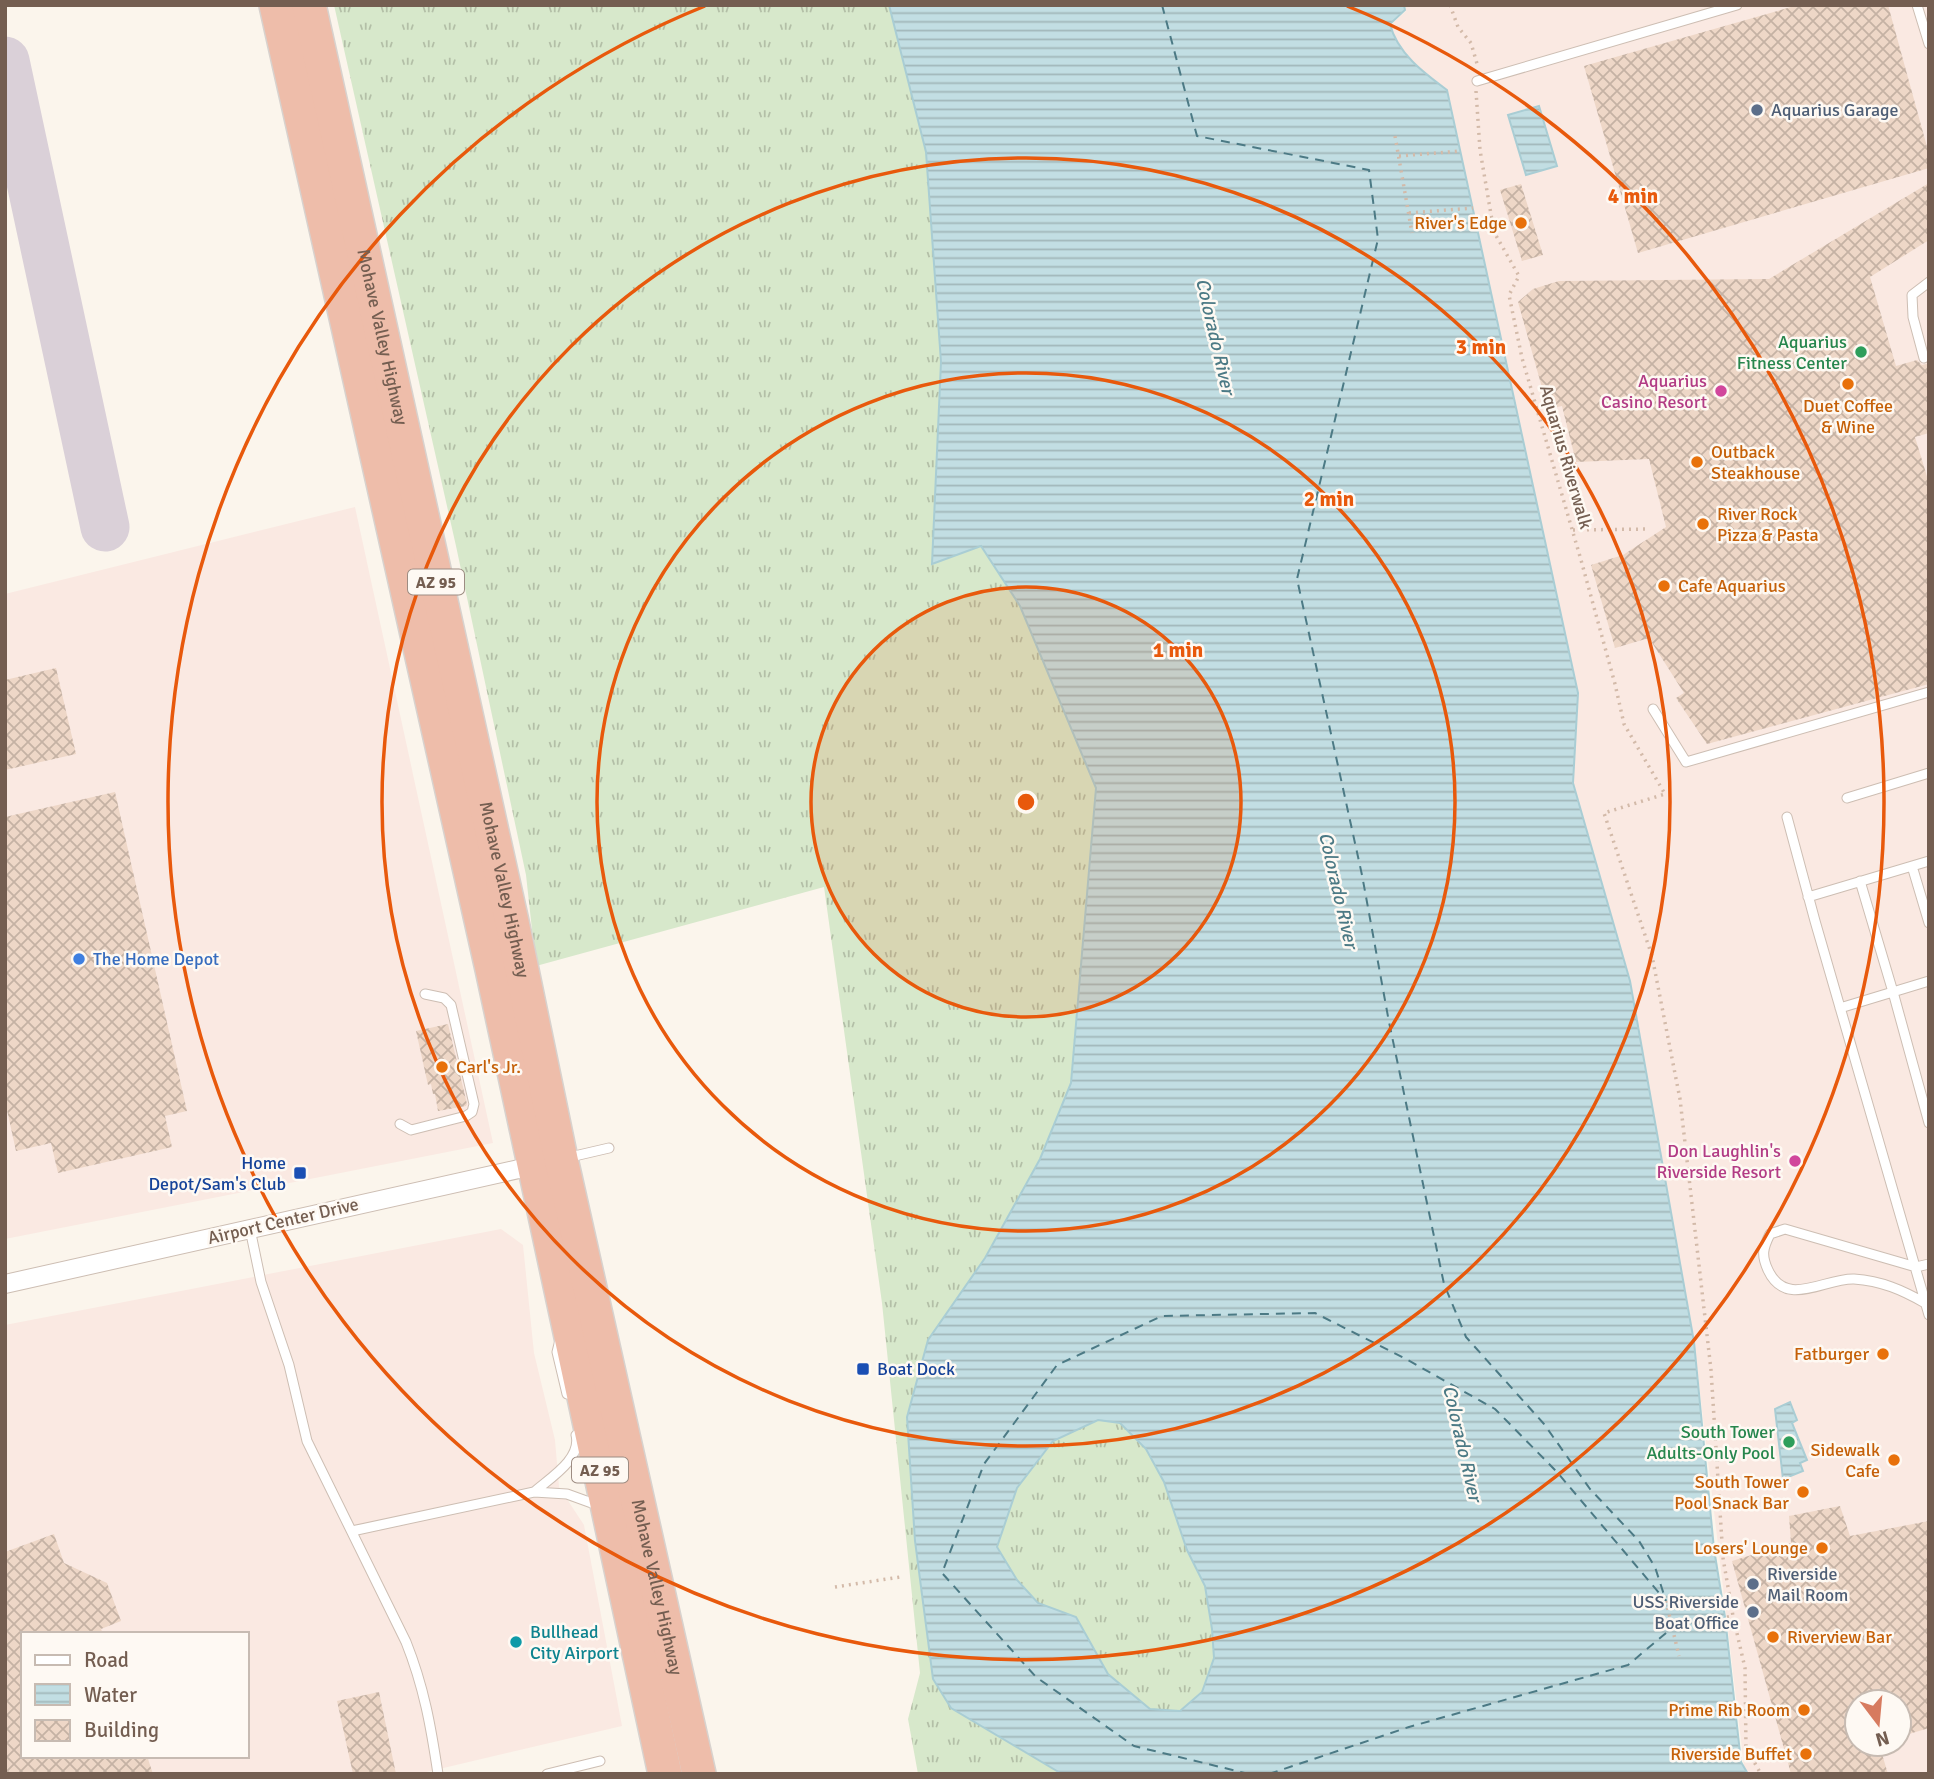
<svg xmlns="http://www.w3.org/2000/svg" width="1934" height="1779" viewBox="0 0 1934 1779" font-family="Signika,sans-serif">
	<defs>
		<pattern id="grass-tufts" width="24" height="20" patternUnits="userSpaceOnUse" patternTransform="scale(1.75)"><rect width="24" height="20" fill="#d7e8cb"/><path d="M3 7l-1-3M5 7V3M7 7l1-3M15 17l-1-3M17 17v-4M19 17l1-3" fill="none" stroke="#b3bfa7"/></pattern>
		<pattern id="water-rules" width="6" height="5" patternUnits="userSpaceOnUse" patternTransform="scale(1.75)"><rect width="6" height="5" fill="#c2dee3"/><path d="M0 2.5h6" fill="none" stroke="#a2b7ba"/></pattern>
		<pattern id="building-cross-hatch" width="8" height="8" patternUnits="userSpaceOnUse" patternTransform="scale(1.75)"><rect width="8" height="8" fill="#eed7c7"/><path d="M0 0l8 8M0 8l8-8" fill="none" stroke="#c5b2a4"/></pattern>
	</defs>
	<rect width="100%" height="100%" fill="#fbf5ec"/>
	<path fill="#fae9e2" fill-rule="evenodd" d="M 1405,5 L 1929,5 L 1929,1774 L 1745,1774 L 1694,1342 L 1630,981 L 1573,783 L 1578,693 L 1447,90 L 1422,72 L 1393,38 L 1392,24 L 1406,11 ZM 1857,1702 L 1899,1702 L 1899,1744 L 1857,1744 Z
		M 355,507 L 493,1143 L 5,1239 L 5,594 Z
		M 501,1229 L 523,1245 L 534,1353 L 555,1440 L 559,1487 L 584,1525 L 622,1726 L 418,1774 L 5,1774 L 5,1325 ZM 23,1634 L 247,1634 L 247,1756 L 23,1756 Z"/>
	<path fill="url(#grass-tufts)" d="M 334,5 L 946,5 L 1329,1774 L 918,1774 L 908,1719 L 920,1673 L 882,1303 L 824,887 L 536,966 L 526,875 L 456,546 Z"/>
	<path fill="url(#water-rules)" stroke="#a9cdd4" stroke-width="2" fill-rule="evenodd" d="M 889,5 L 1404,5 L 1405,10 L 1390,24 C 1397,53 1424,73 1447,90 L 1578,693 L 1573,783 L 1630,981 L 1694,1342 L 1714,1549 L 1725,1617 L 1741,1762 L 1748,1774 L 1062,1774 L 951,1708 L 933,1679 L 915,1541 L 907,1417 L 928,1340 L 985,1258 L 1040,1159 L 1071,1083 L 1096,788 L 1020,606 L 981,546 L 932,564 L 941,362 L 926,152 ZM 1098,1420 L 1120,1423 L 1146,1449 L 1164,1482 L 1187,1550 L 1205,1586 L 1212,1629 L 1214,1658 L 1202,1692 L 1180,1711 L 1150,1709 L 1108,1674 L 1076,1617 L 1038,1603 L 1017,1580 L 997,1547 L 1017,1488 L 1053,1441 Z
		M 1539,106 L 1557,166 L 1526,175 L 1508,115 Z
		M 1790,1402 L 1797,1420 L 1792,1423 L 1807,1460 L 1800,1463 L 1803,1471 L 1783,1479 L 1775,1409 Z"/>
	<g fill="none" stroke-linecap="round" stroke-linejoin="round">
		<path stroke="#4c7a85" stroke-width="2" stroke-dasharray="9 7" stroke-linecap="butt" d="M 1162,5 L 1197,136 L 1369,170 L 1378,239 L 1297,579 L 1362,875 L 1389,1022 L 1444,1284 L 1466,1337 L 1544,1424 L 1590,1489 L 1639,1541 L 1655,1567 L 1666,1601
			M 1249,1774 L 1134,1746 L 1036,1677 L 942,1573 L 984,1464 L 1057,1365 L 1162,1316 L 1315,1313 L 1406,1359 L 1495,1409 L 1557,1472 L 1665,1600
			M 1269,1774 L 1409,1727 L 1628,1665 L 1672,1628"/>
		<path stroke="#dad0d8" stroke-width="49" d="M 5,61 L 105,527"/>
	</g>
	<path fill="url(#building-cross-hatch)" d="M 1798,5 L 1888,5 L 1929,154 L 1929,168 L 1638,253 L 1584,66 Z
		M 1929,183 L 1929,240 L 1870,277 L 1896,366 L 1917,360 L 1922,365 L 1929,363 L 1929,433 L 1915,437 L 1929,483 L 1929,684 L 1707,744 L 1676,698 L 1684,693 L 1649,638 L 1615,648 L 1591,565 L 1623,555 L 1666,527 L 1649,459 L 1576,462 L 1562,406 L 1548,409 L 1518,302 L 1533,289 L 1559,281 L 1769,279 Z
		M 1521,184 L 1543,255 L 1522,261 L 1500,190 Z
		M 56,668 L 76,754 L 5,770 L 5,680 Z
		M 115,792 L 187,1111 L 165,1116 L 172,1147 L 58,1173 L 51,1143 L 16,1151 L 5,1101 L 5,817 Z
		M 448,1024 L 467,1104 L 466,1106 L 438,1111 L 435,1094 L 433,1094 L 431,1084 L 428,1085 L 416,1031 Z
		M 1840,1506 L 1850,1536 L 1929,1521 L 1929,1728 L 1899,1737 L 1899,1702 L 1857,1702 L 1857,1744 L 1879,1744 L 1888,1774 L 1791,1774 L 1732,1561 L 1791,1543 L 1789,1516 Z
		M 54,1534 L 64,1563 L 107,1583 L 121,1621 L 101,1629 L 103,1634 L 23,1634 L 23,1756 L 147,1756 L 153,1774 L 5,1774 L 5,1552 Z
		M 379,1692 L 396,1774 L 353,1774 L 337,1701 Z"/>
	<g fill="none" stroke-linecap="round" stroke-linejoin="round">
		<defs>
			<path id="lane" d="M 1917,5 L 1929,44
				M 1477,81 L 1737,5
				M 1924,358 L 1913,317 L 1912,295 L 1929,282
				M 1653,709 L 1686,762 L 1929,692
				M 1847,798 L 1929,773
				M 1787,817 L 1815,921 L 1929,1315
				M 1912,866 L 1929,923
				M 1860,881 L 1893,992 L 1929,1123
				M 1808,897 L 1929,861
				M 1840,1008 L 1929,981
				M 400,1124 L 411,1130 L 466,1116 L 472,1112 L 474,1104 L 451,1005 L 444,998 L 425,994
				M 566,1158 L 609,1148
				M 250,1229 L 261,1282 L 289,1365 L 307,1441 L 406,1642 C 424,1687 431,1727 438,1774
				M 1929,1264 L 1916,1267 L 1785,1229 L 1770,1234 C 1763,1248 1761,1255 1768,1270 C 1786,1309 1824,1278 1854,1279 C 1882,1281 1902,1290 1925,1303 L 1929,1302
				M 560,1340 L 557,1352 L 567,1394
				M 534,1492 C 550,1478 582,1459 576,1435
				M 352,1531 L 534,1492 L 567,1494 L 600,1506
				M 547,1774 L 600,1761"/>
			<path id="street" d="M 5,1284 L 541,1164"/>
			<g id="highway">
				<path d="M 276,5 L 492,969 L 665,1774"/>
				<path id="s1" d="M 309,5 L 512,922 L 561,1159 L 699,1774"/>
			</g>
		</defs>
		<use href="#lane" stroke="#cdbeb3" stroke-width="11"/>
		<use href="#street" stroke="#cdbeb3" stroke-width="20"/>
		<use href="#highway" stroke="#d8d2ce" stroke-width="36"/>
		<path stroke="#d3baa9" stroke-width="3.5" stroke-dasharray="2 5" stroke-linecap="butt" d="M 1450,5 L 1458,27 L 1471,43 L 1478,67
			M 1476,91 L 1480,150 L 1494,232 L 1519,276 L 1509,295 L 1522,358 L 1581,560 L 1615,684 L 1624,724 L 1665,794 L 1604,813 L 1652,956 L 1680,1099 L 1711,1370 L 1723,1558 L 1733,1616 L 1745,1668 L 1746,1748 L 1761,1774
			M 1395,136 L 1412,233
			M 1399,156 L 1461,151
			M 1409,213 L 1473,208
			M 1573,530 L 1650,529
			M 835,1587 L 900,1577
			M 1666,1601 L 1679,1656
			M 1672,1628 L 1733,1616"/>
		<use href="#lane" stroke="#fff" stroke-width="9"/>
		<use href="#street" stroke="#fff" stroke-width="18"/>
		<use href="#highway" stroke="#eebdaa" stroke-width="33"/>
	</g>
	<circle cx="1026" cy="802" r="215" fill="#e8590c" fill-opacity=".12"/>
	<g fill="none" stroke="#e8590c" stroke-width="3.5">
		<circle cx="1026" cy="802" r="215"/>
		<circle cx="1026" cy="802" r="429"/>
		<circle cx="1026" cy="802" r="644"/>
		<path d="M1347 6A858 858 0 1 1 705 6"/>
	</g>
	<g fill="#5c6f8a" stroke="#fef9f3" stroke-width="2.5">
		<circle cx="1757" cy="110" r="7"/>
		<circle cx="1753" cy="1584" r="7"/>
		<circle cx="1753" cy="1612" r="7"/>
	</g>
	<g fill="#e8710a" stroke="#fef9f3" stroke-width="2.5">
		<circle cx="1521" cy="223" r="7"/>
		<circle cx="1848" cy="384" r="7"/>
		<circle cx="1697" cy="462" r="7"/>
		<circle cx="1703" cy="524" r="7"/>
		<circle cx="1664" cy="586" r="7"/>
		<circle cx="442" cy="1067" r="7"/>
		<circle cx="1883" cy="1354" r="7"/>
		<circle cx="1894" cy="1460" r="7"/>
		<circle cx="1803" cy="1492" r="7"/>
		<circle cx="1822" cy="1548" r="7"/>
		<circle cx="1773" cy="1637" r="7"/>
		<circle cx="1804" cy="1710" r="7"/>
		<circle cx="1806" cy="1754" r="7"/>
	</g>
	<g fill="#2e9e5b" stroke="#fef9f3" stroke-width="2.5">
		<circle cx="1861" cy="352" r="7"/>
		<circle cx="1789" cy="1442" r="7"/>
	</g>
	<g fill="#d1479c" stroke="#fef9f3" stroke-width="2.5">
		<circle cx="1721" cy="391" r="7"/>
		<circle cx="1795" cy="1161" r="7"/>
	</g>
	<circle fill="#3f7fe0" stroke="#fef9f3" stroke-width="2.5" cx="79" cy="959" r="7"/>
	<g fill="#1a4fb4" stroke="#fef9f3" stroke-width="2.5">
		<rect x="293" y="1166" width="14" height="14" rx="3.5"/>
		<rect x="856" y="1362" width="14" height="14" rx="3.5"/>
	</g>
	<circle fill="#0f9aa8" stroke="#fef9f3" stroke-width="2.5" cx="516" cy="1642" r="7"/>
	<g text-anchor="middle" stroke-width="5" stroke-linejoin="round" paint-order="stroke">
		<g fill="#fef9f3" stroke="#9d8c82" stroke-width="2">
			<rect x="408" y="569.5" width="56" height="25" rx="5"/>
			<rect x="572" y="1457.5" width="56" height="25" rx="5"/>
		</g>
		<g font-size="16" font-weight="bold" fill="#745e51">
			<text x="436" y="588">AZ 95</text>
			<text x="600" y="1476">AZ 95</text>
		</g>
		<g font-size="18" fill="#4e5e75" stroke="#fef9f3" text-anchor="start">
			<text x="1771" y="116">Aquarius Garage</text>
			<text x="1767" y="1580">Riverside<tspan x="1767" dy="21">Mail Room</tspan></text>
			<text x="1739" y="1608" text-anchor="end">USS Riverside<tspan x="1739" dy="21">Boat Office</tspan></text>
		</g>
		<g font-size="18" fill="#c56008" stroke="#fef9f3" text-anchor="end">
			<text x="1507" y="229">River's Edge</text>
			<text x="1848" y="412" text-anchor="middle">Duet Coffee<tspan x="1848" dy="21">&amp; Wine</tspan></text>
			<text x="1711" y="458" text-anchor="start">Outback<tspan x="1711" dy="21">Steakhouse</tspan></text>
			<text x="1717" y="520" text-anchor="start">River Rock<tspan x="1717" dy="21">Pizza &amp; Pasta</tspan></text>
			<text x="1678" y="592" text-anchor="start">Cafe Aquarius</text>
			<text x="456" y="1073" text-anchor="start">Carl's Jr.</text>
			<text x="1869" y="1360">Fatburger</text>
			<text x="1880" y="1456">Sidewalk<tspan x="1880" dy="21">Cafe</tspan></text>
			<text x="1789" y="1488">South Tower<tspan x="1789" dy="21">Pool Snack Bar</tspan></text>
			<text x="1808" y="1554">Losers' Lounge</text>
			<text x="1787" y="1643" text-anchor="start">Riverview Bar</text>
			<text x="1790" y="1716">Prime Rib Room</text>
			<text x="1792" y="1760">Riverside Buffet</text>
		</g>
		<g font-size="18" fill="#745e51" stroke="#fef9f3">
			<text dy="6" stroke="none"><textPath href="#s1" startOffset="340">Mohave Valley Highway</textPath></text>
			<text transform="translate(1566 457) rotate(74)" y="6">Aquarius Riverwalk</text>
			<text dy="6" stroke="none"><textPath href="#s1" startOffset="906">Mohave Valley Highway</textPath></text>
			<text transform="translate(283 1221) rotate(-13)" y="6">Airport Center Drive</text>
			<text dy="6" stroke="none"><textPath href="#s1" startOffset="1620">Mohave Valley Highway</textPath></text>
		</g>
		<g font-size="18" fill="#27864d" stroke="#fef9f3" text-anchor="end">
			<text x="1847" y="348">Aquarius<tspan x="1847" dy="21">Fitness Center</tspan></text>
			<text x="1775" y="1438">South Tower<tspan x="1775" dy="21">Adults-Only Pool</tspan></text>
		</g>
		<g font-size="18" fill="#b23c85" stroke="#fef9f3" text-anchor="end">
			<text x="1707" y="387">Aquarius<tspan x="1707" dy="21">Casino Resort</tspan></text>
			<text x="1781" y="1157">Don Laughlin's<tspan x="1781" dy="21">Riverside Resort</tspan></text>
		</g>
		<g font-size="18" fill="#366cbe" stroke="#fef9f3" text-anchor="start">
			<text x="93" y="965">The Home Depot</text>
		</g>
		<g font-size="18" fill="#164399" stroke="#fef9f3" text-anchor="end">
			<text x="286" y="1169">Home<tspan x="286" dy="21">Depot/Sam's Club</tspan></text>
			<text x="877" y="1375" text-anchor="start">Boat Dock</text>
		</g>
		<g font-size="18" fill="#0d838f" stroke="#fef9f3" text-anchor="start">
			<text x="530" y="1638">Bullhead<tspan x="530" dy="21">City Airport</tspan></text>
		</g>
		<g font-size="19" font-style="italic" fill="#4c7a85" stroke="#fef9f3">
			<text transform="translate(1216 336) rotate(77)" y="7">Colorado River</text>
			<text transform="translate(1339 890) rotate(77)" y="7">Colorado River</text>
			<text transform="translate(1463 1443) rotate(77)" y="7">Colorado River</text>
		</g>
	</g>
	<circle cx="1026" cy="802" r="10" fill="#e8590c" stroke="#fef9f3" stroke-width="3.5"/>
	<g font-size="21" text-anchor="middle" font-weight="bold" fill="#e8590c" stroke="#fef9f3" stroke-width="5" stroke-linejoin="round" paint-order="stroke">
		<text x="1633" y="203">4 min</text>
		<text x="1481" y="354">3 min</text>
		<text x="1329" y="506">2 min</text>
		<text x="1178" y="657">1 min</text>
	</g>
	<rect width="1934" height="1779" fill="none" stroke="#745e51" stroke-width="14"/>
	<rect x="21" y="1632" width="228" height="126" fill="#fef9f3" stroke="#c7bbb2" stroke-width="2"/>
	<rect x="35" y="1655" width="35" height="10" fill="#ffffff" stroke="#c7bbb2" stroke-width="2"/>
	<text x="84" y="1667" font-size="21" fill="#745e51">Road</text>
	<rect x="35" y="1684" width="35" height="21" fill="url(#water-rules)" stroke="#c7bbb2" stroke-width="2"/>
	<text x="84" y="1702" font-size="21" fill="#745e51">Water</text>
	<rect x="35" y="1720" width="35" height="21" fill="url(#building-cross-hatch)" stroke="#c7bbb2" stroke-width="2"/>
	<text x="84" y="1737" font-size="21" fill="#745e51">Building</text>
	<g transform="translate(1878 1723) rotate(164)"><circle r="33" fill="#fef9f3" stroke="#c7bbb2" stroke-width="2"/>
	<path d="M0-5L12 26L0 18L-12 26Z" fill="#d77b5f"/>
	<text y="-10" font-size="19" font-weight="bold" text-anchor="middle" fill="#745e51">N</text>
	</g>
</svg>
